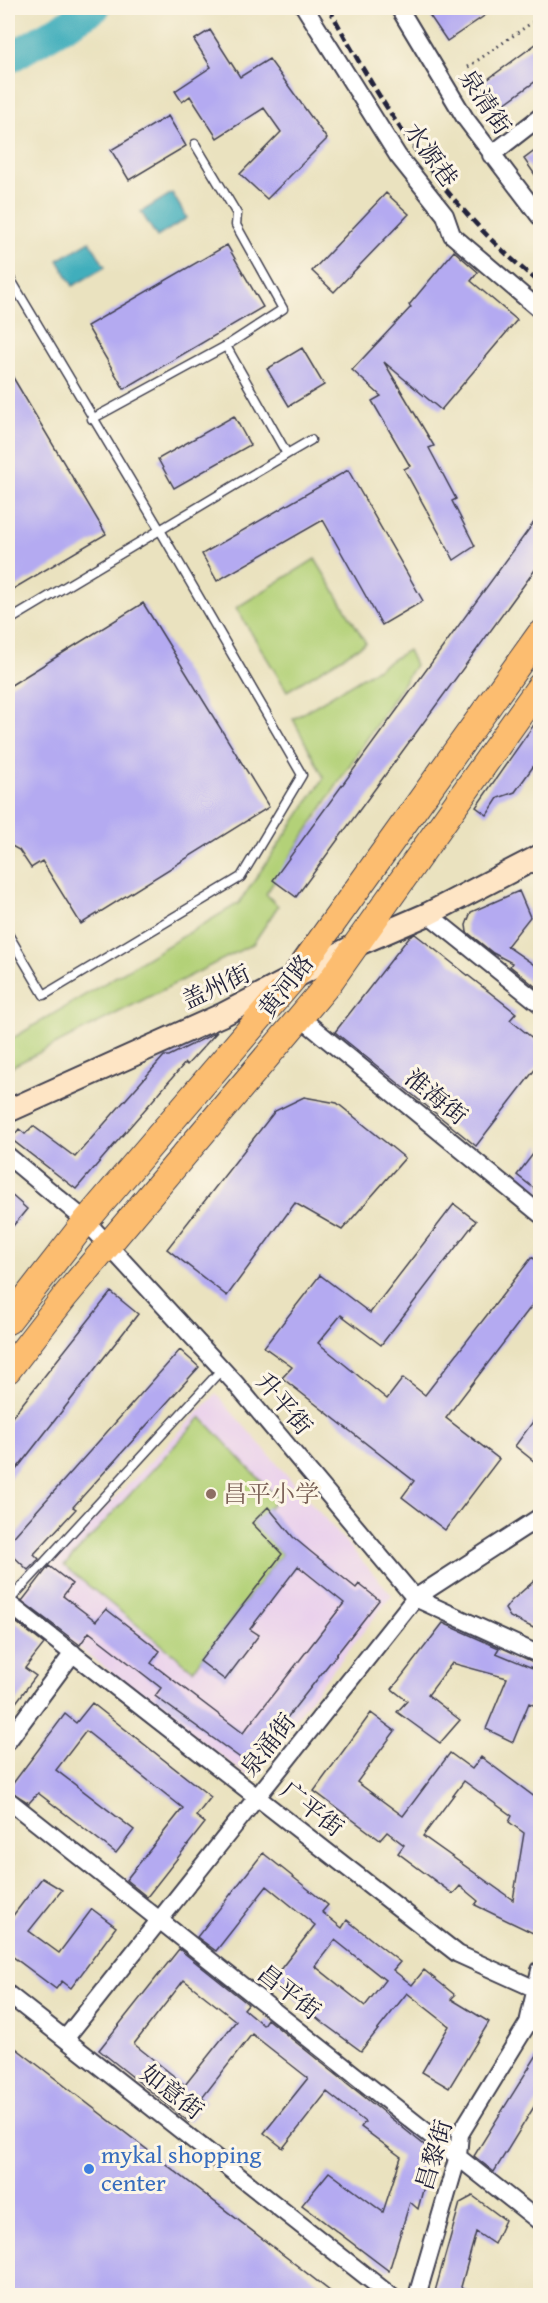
<svg xmlns="http://www.w3.org/2000/svg" width="548" height="2303" viewBox="0 0 548 2303" font-family="'Gentium Book Plus','Noto Serif SC',serif">
	<rect width="100%" height="100%" fill="#fcf5e5"/>
	<filter id="ink" filterUnits="userSpaceOnUse"><feTurbulence type="fractalNoise" baseFrequency=".0167" numOctaves="2"/><feDisplacementMap in="SourceGraphic" scale="12" xChannelSelector="R" yChannelSelector="G"/><feConvolveMatrix kernelMatrix="1 2 1 2 8 2 1 2 1" color-interpolation-filters="sRGB"/></filter>
	<filter id="wash" filterUnits="userSpaceOnUse"><feTurbulence type="fractalNoise" baseFrequency=".008" numOctaves="4" result="noise"/><feDisplacementMap in="SourceGraphic" scale="24" xChannelSelector="R" yChannelSelector="G"/><feGaussianBlur stdDeviation="1.35" result="paint"/><feColorMatrix in="noise" values="0 0 0 0 0 0 0 0 0 0 0 0 0 0 0 0 0 1.4 0 .05"/><feComposite in="paint" operator="in"/></filter>
	<g filter="url(#wash)">
		<rect width="100%" height="100%" fill="#eae2bf"/>
		<path fill="#ead1ec" d="M 216,1394 L 392,1595 L 249,1777 L 16,1600 Z"/>
		<path fill="#b3d178" stroke="#6a7a5a" stroke-width="1.5" d="M 315,559 L 366,643 L 287,691 L 236,608 Z
			M 408,650 L 415,665 L 266,894 L 278,906 L 253,944 L 11,1067 L 8,1061 L 8,1041 L 239,903 L 324,778 L 293,719 Z
			M 201,1417 L 278,1499 L 253,1523 L 282,1554 L 193,1670 L 64,1566 Z"/>
		<path fill="#3faebc" stroke="#30687c" stroke-width="1.5" d="M 172,193 L 187,218 L 157,237 L 141,212 Z
			M 90,241 L 105,267 L 73,286 L 58,260 Z"/>
		<g fill="none" stroke-linecap="round" stroke-linejoin="round">
			<path stroke="#3faebc" stroke-width="30" d="M 8,59 L 95,8"/>
		</g>
		<g id="blocks">
			<path fill="#b4aaf1" fill-rule="evenodd" d="M 436,8 L 496,8 L 447,41 L 428,13 Z
				M 210,30 L 240,77 L 269,59 L 327,139 L 267,199 L 240,174 L 281,132 L 264,108 L 217,138 L 190,96 L 182,102 L 175,91 L 211,67 L 194,40 Z
				M 540,41 L 540,78 L 497,109 L 480,85 Z
				M 168,116 L 186,146 L 129,180 L 111,150 Z
				M 540,147 L 540,182 L 524,159 Z
				M 386,193 L 409,214 L 334,292 L 312,271 Z
				M 227,245 L 263,307 L 124,389 L 87,326 Z
				M 454,251 L 478,272 L 471,281 L 517,320 L 441,410 L 384,362 L 434,446 L 429,448 L 456,499 L 452,501 L 475,546 L 454,560 L 404,469 L 410,466 L 372,401 L 381,396 L 352,370 L 411,307 L 409,305 Z
				M 302,348 L 324,385 L 289,406 L 267,369 Z
				M 8,369 L 106,534 L 8,592 Z
				M 234,416 L 250,445 L 174,488 L 158,459 Z
				M 348,470 L 423,601 L 382,625 L 323,520 L 217,581 L 202,554 Z
				M 540,514 L 540,563 L 296,897 L 273,880 Z
				M 143,603 L 269,807 L 81,924 L 42,861 L 31,868 L 19,850 L 8,844 L 8,687 Z
				M 540,716 L 540,757 L 515,792 L 498,798 L 487,815 L 476,807 Z
				M 519,891 L 530,917 L 507,946 L 540,969 L 540,981 L 536,987 L 510,966 L 512,963 L 493,953 L 467,932 L 466,925 L 471,912 Z
				M 415,934 L 516,1013 L 510,1020 L 540,1044 L 540,1063 L 476,1146 L 335,1032 L 409,937 Z
				M 217,1032 L 187,1065 L 185,1063 L 76,1189 L 11,1139 L 19,1129 L 25,1134 L 33,1126 L 75,1157 L 164,1056 L 169,1056 Z
				M 304,1097 L 337,1103 L 405,1158 L 342,1230 L 295,1203 L 227,1296 L 167,1249 L 275,1111 Z
				M 540,1145 L 540,1193 L 517,1175 Z
				M 8,1192 L 27,1209 L 8,1232 Z
				M 454,1204 L 476,1221 L 381,1345 L 341,1315 L 318,1343 L 387,1399 L 403,1378 L 425,1395 L 532,1257 L 540,1264 L 540,1295 L 446,1418 L 499,1459 L 445,1530 L 402,1497 L 414,1481 L 282,1378 L 292,1367 L 264,1347 L 320,1275 L 370,1313 Z
				M 111,1292 L 138,1314 L 8,1480 L 8,1422 Z
				M 180,1350 L 199,1367 L 73,1507 L 76,1509 L 34,1554 L 39,1559 L 28,1570 L 8,1551 L 8,1543 Z
				M 540,1412 L 540,1466 L 515,1446 Z
				M 268,1507 L 293,1537 L 311,1552 L 356,1588 L 359,1584 L 379,1600 L 250,1765 L 155,1696 L 161,1688 L 89,1632 L 80,1645 L 22,1601 L 49,1566 L 72,1584 L 63,1596 L 96,1621 L 106,1609 L 160,1651 L 151,1663 L 243,1733 L 344,1603 L 298,1566 L 250,1629 L 259,1635 L 225,1680 L 200,1661 L 282,1554 L 252,1523 Z
				M 540,1576 L 540,1631 L 510,1617 L 505,1609 L 511,1601 Z
				M 9,1617 L 44,1644 L 25,1668 L 36,1676 L 8,1713 L 8,1674 L 13,1667 L 8,1663 Z
				M 443,1623 L 499,1648 L 496,1653 L 540,1671 L 540,1708 L 529,1703 L 513,1742 L 486,1729 L 507,1678 L 452,1663 L 428,1695 L 460,1720 L 440,1743 L 397,1712 L 407,1701 L 392,1689 Z
				M 92,1703 L 211,1797 L 196,1816 L 205,1823 L 147,1897 L 126,1880 L 183,1808 L 86,1731 L 56,1770 L 134,1830 L 116,1853 L 38,1793 L 29,1803 L 8,1790 L 65,1714 L 76,1723 Z
				M 371,1713 L 395,1731 L 357,1782 L 403,1816 L 450,1753 L 472,1769 L 481,1757 L 540,1801 L 540,1904 L 535,1934 L 475,1905 L 478,1901 L 460,1886 L 453,1894 L 398,1853 L 404,1845 L 387,1832 L 380,1840 L 314,1791 ZM 464,1781 L 512,1816 L 509,1822 L 524,1833 L 513,1900 L 423,1836 Z
				M 263,1853 L 328,1905 L 322,1912 L 342,1928 L 347,1920 L 400,1962 L 393,1970 L 412,1985 L 424,1970 L 455,1995 L 451,1999 L 489,2022 L 449,2088 L 422,2072 L 449,2026 L 407,1993 L 361,2051 L 323,2023 L 272,1980 L 315,1925 L 267,1886 L 216,1951 L 197,1937 ZM 335,1940 L 385,1980 L 365,2006 L 315,1966 Z
				M 42,1878 L 62,1890 L 29,1931 L 59,1953 L 92,1909 L 116,1927 L 71,1988 L 62,1981 L 56,1989 L 8,1953 L 8,1922 Z
				M 179,1949 L 248,2004 L 244,2009 L 263,2025 L 267,2019 L 433,2152 L 418,2209 L 410,2202 L 389,2271 L 302,2205 L 329,2172 L 383,2212 L 401,2157 L 361,2127 L 365,2122 L 327,2092 L 283,2148 L 264,2133 L 308,2078 L 252,2034 L 202,2098 L 206,2101 L 189,2122 L 99,2050 ZM 184,1980 L 236,2021 L 185,2085 L 134,2044 Z
				M 8,2042 L 335,2295 L 8,2295 Z
				M 540,2050 L 540,2097 L 494,2172 L 474,2156 Z
				M 473,2196 L 505,2220 L 494,2244 L 476,2232 L 461,2287 L 473,2295 L 434,2295 L 460,2203 Z"/>
		</g>
	</g>
	<g filter="url(#ink)">
		<use href="#blocks" fill-opacity="0" stroke="#403f4f" stroke-width="1.5"/>
		<g fill="none" stroke-linecap="round" stroke-linejoin="round">
			<defs>
				<path id="lane" d="M 195,144 L 237,214 L 236,225 L 283,309 L 226,346
					M 8,275 L 160,530 L 8,621
					M 287,454 L 311,440
					M 8,934 L 44,995 L 241,877 L 302,775 L 160,530 L 287,454 L 226,346 L 92,419
					M 8,1602 L 222,1369"/>
				<path id="street" d="M 305,8 L 398,156 L 445,215 L 452,235 L 540,310
					M 399,8 L 465,118 L 540,217
					M 491,155 L 540,117
					M 428,914 L 540,1004
					M 301,1018 L 540,1214
					M 8,1156 L 86,1221 L 108,1245 L 235,1383 L 415,1598 L 540,1655
					M 8,1603 L 458,1954 L 540,1991
					M 8,1741 L 73,1653
					M 8,1800 L 540,2222
					M 8,1994 L 391,2296
					M 65,2039 L 415,1598 L 540,1517
					M 417,2296 L 458,2156 L 460,2134 L 528,2023 L 540,1970"/>
				<path id="secondary" d="M 8,1111 L 224,1014 L 356,945 L 428,914 L 540,856"/>
				<path id="primary" d="M 8,1321 L 86,1221 L 292,980 L 540,634
					M 8,1370 L 66,1295 L 329,983 L 540,686"/>
			</defs>
			<use href="#lane" stroke="#403f4f" stroke-width="11"/>
			<use href="#street" stroke="#403f4f" stroke-width="20"/>
			<use href="#secondary" stroke="#403f4f" stroke-width="26"/>
			<use href="#primary" stroke="#403f4f" stroke-width="28"/>
			<path stroke="#403f4f" stroke-width="3" stroke-dasharray="1.5 4.5" stroke-linecap="butt" d="M 468,67 L 540,17"/>
			<use href="#lane" stroke="#fff" stroke-width="8"/>
			<use href="#street" stroke="#fff" stroke-width="16"/>
			<use href="#secondary" stroke="#fee5c5" stroke-width="22"/>
			<use href="#primary" stroke="#fcbd6f" stroke-width="26"/>
			<path stroke="#22223b" stroke-width="4.5" stroke-dasharray="9 4.5" stroke-linecap="butt" d="M 329,8 C 385,112 446,208 540,283"/>
		</g>
	</g>
	<circle fill="#8d6e63" stroke="#fcf5e5" stroke-width="2" cx="211" cy="1494" r="6"/>
	<circle fill="#3f7fe0" stroke="#fcf5e5" stroke-width="2" cx="89" cy="2169" r="6"/>
	<g text-anchor="middle" stroke-width="6" stroke-linejoin="round" paint-order="stroke">
		<g font-size="24" fill="#22223b" stroke="#fcf5e5">
			<text transform="translate(485 102) rotate(56)" y="8">泉清街</text>
			<text transform="translate(431 155) rotate(54)" y="8">水源巷</text>
			<text transform="translate(286 986) rotate(-52)" y="8">黄河路</text>
			<text transform="translate(216 987) rotate(-25)" y="8">盖州街</text>
			<text transform="translate(436 1097) rotate(39)" y="8">淮海街</text>
			<text transform="translate(284 1404) rotate(50)" y="8">升平街</text>
			<text transform="translate(268 1745) rotate(-52)" y="8">泉涌街</text>
			<text transform="translate(312 1809) rotate(38)" y="8">广平街</text>
			<text transform="translate(289 1992) rotate(38)" y="8">昌平街</text>
			<text transform="translate(172 2092) rotate(38)" y="8">如意街</text>
			<text transform="translate(434 2155) rotate(-73)" y="8">昌黎街</text>
		</g>
		<g font-size="24" fill="#785e54" stroke="#fcf5e5" text-anchor="start">
			<text x="223" y="1502">昌平小学</text>
		</g>
		<g font-size="24" fill="#366cbe" stroke="#fcf5e5" text-anchor="start">
			<text x="101" y="2163">mykal shopping<tspan x="101" dy="28">center</tspan></text>
		</g>
	</g>
	<rect width="548" height="2303" fill="none" stroke="#fcf5e5" stroke-width="30"/>
</svg>
